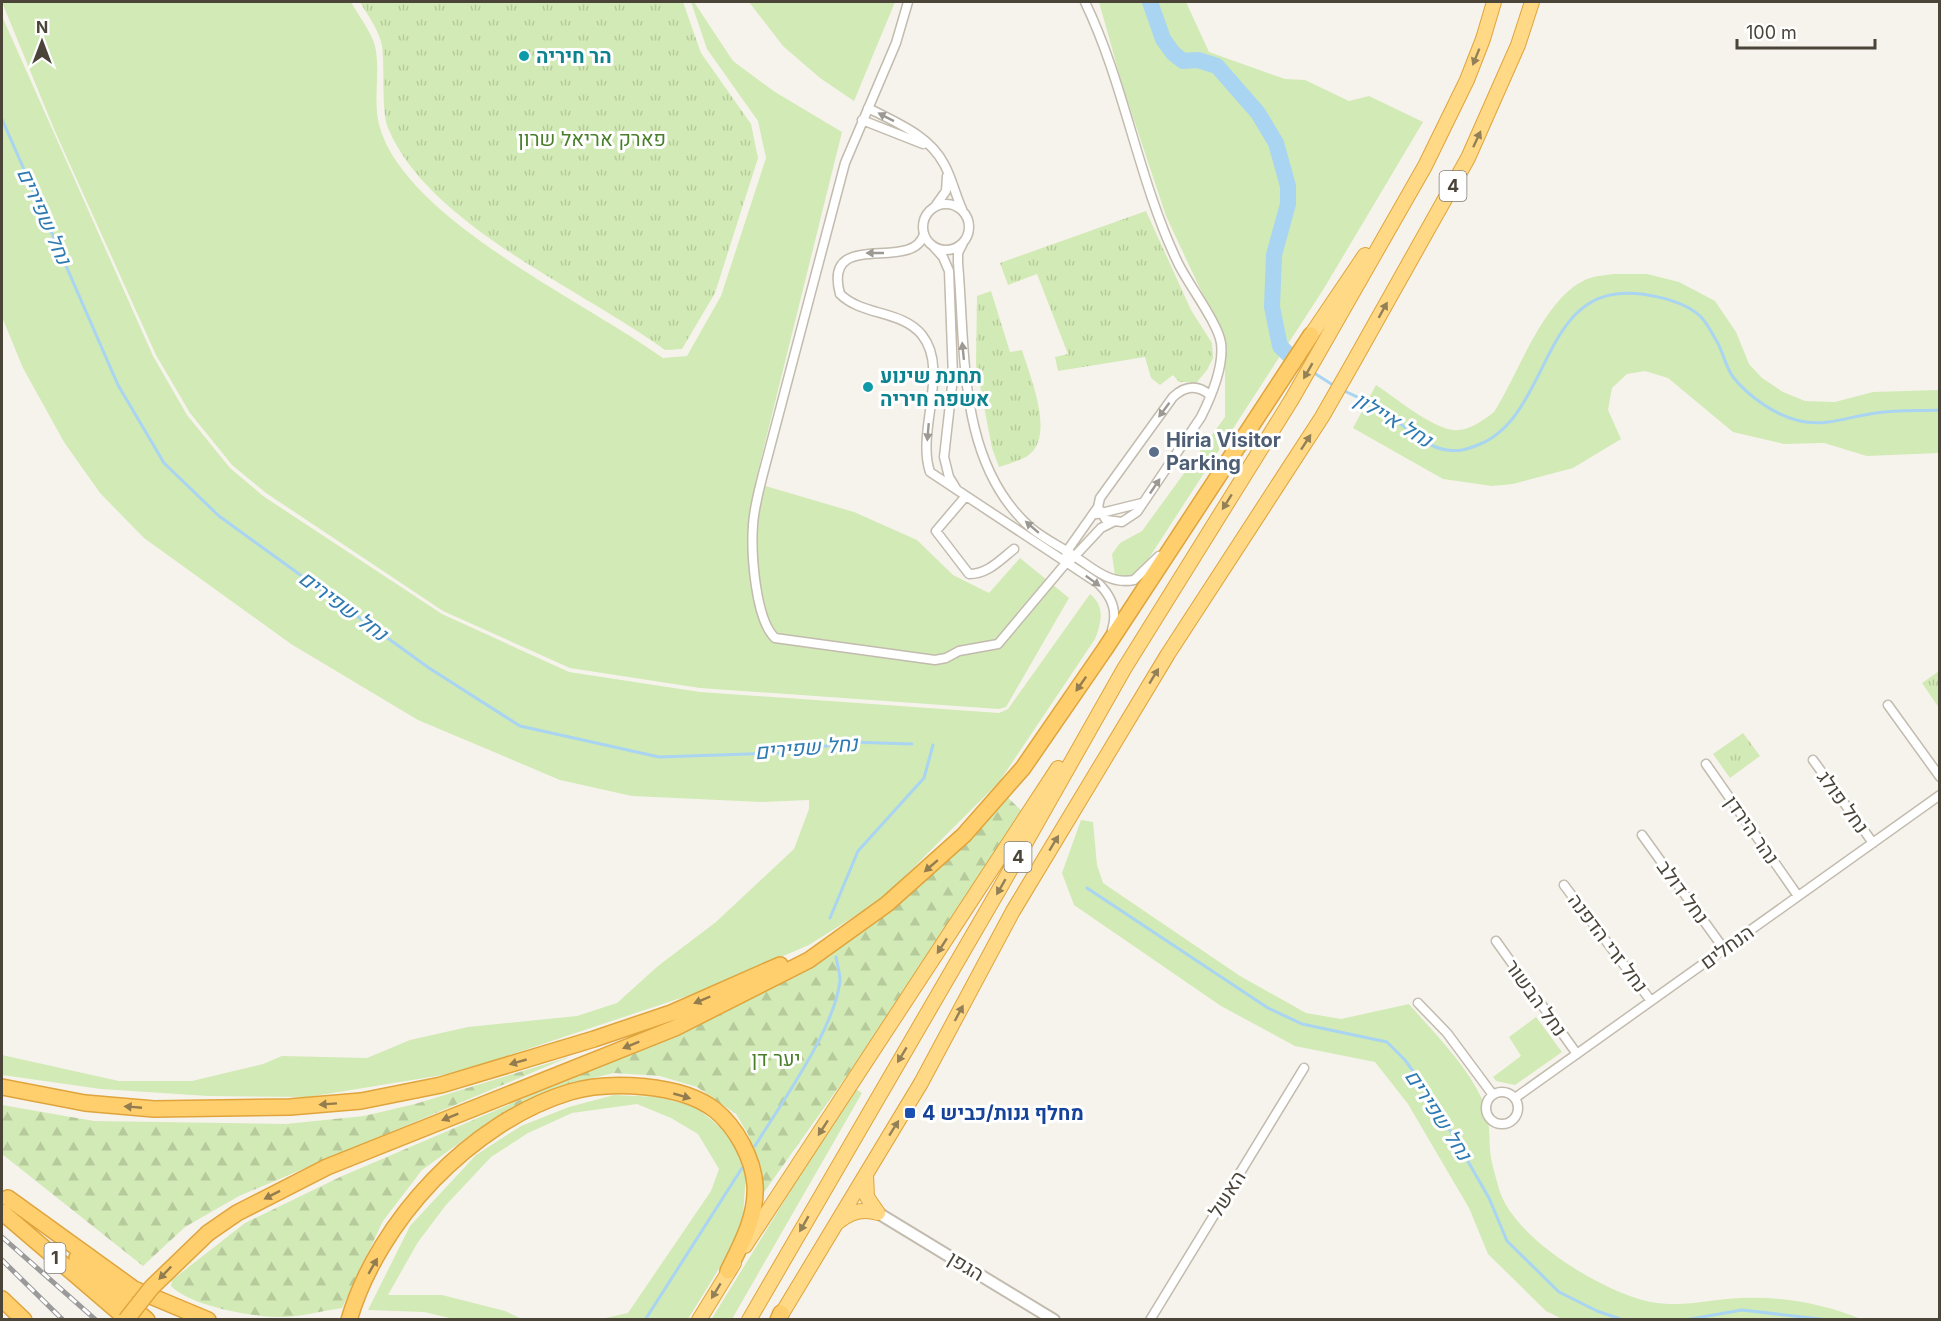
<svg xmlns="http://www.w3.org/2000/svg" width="1941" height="1321" viewBox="0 0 1941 1321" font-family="Inter,Heebo,sans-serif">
	<defs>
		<pattern id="forest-firs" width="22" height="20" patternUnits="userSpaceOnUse" patternTransform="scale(1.5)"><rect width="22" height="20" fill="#d2eab5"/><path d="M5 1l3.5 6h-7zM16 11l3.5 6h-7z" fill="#b6ca9c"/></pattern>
		<pattern id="park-tufts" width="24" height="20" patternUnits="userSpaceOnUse" patternTransform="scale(1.5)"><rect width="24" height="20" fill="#d2eab5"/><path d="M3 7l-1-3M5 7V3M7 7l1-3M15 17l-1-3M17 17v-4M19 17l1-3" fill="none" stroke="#b6ca9c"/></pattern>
	</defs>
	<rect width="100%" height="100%" fill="#f6f3ec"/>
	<path fill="#d2eab5" d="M 2,2 L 351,2 C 358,15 371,31 375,46 C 381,72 372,103 380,128 C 408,221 586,302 663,358 L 687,356 L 721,296 L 766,158 L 758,121 L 707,49 L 691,2 L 694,2 L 733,61 L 775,92 L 842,132 L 755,483 L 854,512 L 917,540 L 953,575 L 989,593 L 1020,558 L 1069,598 L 1006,707 L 999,709 L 700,688 L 570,668 L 443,611 L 266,493 L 232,465 L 190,413 L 156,355 L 54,129 Z
		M 749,2 L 895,2 L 854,101 L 820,78 L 783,46 Z
		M 1099,2 L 1186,2 L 1209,52 L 1285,79 L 1305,80 L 1349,101 L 1369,96 L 1423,122 L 1323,290 L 1147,561 L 1129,578 L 1115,576 L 1112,554 L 1120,543 L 1142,531 L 1225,417 L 1225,342 L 1166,216 L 1122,84 Z
		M 2,16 L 153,356 L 187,415 L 230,468 L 263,496 L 442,614 L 569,672 L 700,692 L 999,713 L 1008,709 L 1090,594 C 1106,607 1101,623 1095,639 L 999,782 L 882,899 L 809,945 L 696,993 L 455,1073 L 308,1097 L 208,1096 L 101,1089 L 2,1075 L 2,1055 L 119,1081 L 192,1081 L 263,1064 L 282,1056 L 367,1058 L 410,1040 L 468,1027 L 577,1016 L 617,1003 L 658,966 L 716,922 L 794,849 L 809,809 L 809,800 L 762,802 L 632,796 L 560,780 L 418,720 L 291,644 L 144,538 L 100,493 L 64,442 L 23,368 L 2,317 Z
		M 1614,274 L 1647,274 L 1679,282 L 1715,301 L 1736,332 L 1749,364 L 1762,378 L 1783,392 L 1805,401 L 1835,402 L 1873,392 L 1939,390 L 1939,453 L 1867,456 L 1824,443 L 1784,444 L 1733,432 L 1668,378 L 1645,371 L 1627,374 L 1612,388 L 1608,410 L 1621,439 L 1573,468 L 1513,484 L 1492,486 L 1443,479 L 1353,428 L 1376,385 C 1396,398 1430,427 1453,430 C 1467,432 1484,420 1494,412 C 1519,373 1543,298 1587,279 C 1595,276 1606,275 1614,274 Z
		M 1081,820 L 1093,822 L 1097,865 L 1103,883 L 1240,976 L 1306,1013 L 1341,1019 L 1409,1004 C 1435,1034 1466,1064 1483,1101 C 1490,1117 1489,1133 1490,1150 C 1491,1163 1496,1177 1499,1189 C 1513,1238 1604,1293 1651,1302 C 1684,1308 1710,1299 1741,1298 C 1782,1296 1824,1304 1861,1319 L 1564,1320 L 1546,1311 L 1488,1254 L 1469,1208 L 1408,1104 L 1375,1062 L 1295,1046 L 1221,1006 L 1074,905 L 1062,873 Z
		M 1536,1017 L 1562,1052 L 1515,1085 L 1496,1081 L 1493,1077 L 1521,1056 L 1509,1037 Z
		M 854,1088 L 862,1093 L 732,1319 L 711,1320 Z
		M 614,1095 L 657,1097 L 695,1106 L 722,1129 L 739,1151 L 746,1174 L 743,1215 L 736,1241 L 688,1319 L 601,1319 L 628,1313 L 711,1191 L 719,1169 L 698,1134 L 671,1118 L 637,1104 L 572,1113 L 528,1133 L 491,1157 L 446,1205 L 418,1242 L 388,1295 L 442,1295 L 505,1311 L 522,1319 L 454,1319 L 424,1312 L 368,1310 L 410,1226 L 476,1155 L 521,1126 L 569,1107 Z"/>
	<path fill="url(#forest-firs)" d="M 1006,796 L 1023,812 L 885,1022 L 762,1195 L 757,1160 L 748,1134 L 736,1114 L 697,1087 L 660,1076 L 614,1073 L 572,1083 L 491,1120 L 422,1170 L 383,1221 L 342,1308 C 321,1311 298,1318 277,1317 C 249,1316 191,1306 171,1286 L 172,1280 L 245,1223 L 340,1177 L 639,1049 L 791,976 Z
		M 569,1057 L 239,1196 L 185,1227 L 143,1266 L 2,1154 L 2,1105 L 94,1121 L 286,1124 L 364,1116 L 415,1104 Z"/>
	<path fill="url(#park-tufts)" d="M 360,2 L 683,2 L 701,53 L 751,124 L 758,158 L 715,293 L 682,349 L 665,350 C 582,289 429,226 388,128 C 381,110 385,68 382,46 C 380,32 367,14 360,2 Z
		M 1146,211 L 1191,310 L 1212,343 L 1213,358 L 1207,370 L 1197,382 L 1179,382 L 1173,375 L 1160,385 L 1151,378 L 1145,357 L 1058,371 L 1055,357 L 1068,354 L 1037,274 L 1008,285 L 1000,263 Z
		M 991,291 L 1010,352 L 1022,350 C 1030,377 1057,438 1026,457 C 1018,461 1008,464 999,467 L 992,448 L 976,365 L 977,296 Z
		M 1939,671 L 1939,708 L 1922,683 Z
		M 1743,733 L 1760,756 L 1730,778 L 1713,754 Z"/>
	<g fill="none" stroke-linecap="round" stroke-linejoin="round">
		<path stroke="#a9d4f2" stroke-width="3" d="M 2,119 L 118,385 L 164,463 L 219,516 L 429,668 L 520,726 L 659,757 L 782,753 L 851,742 L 912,744
			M 1311,371 L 1336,387
			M 1342,390 C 1357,397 1373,403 1386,413 C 1405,426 1424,447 1447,450 C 1459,452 1468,449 1478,445 C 1546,419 1541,303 1616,294 C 1640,291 1683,299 1701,317 C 1707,323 1712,333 1716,340 C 1723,351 1725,366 1733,377 C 1748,396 1776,416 1800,421 C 1827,427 1850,416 1876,413 C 1897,410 1919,411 1940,410
			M 1087,888 L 1268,1008 L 1302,1024 L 1387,1042 L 1405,1060 L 1428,1092 L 1489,1198 L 1507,1241 L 1559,1292 L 1597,1311 L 1623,1320
			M 830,918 L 858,851 L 924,778 L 933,745
			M 755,1146 C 780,1105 836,1027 840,980 C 840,973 837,964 836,957
			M 645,1320 L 742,1168
			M 1685,1320 L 1742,1310 L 1829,1320"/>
		<path stroke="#a9d4f2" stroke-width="16" d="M 1150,2 L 1163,39 L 1173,53 L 1183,61 L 1198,60 L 1217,66 L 1258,113 L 1276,143 L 1288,186 L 1288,204 L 1274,255 L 1272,307 L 1280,346 L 1290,356"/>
		<defs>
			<path id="minor" d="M 908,2 L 896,43 L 845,163 L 763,474 C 759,490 754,508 753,525 C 751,552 755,619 775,638 L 935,660 L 946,658 L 959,651 L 998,644 L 1066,563
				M 1085,2 C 1125,85 1138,180 1178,263 C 1188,284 1218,323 1221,343 C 1224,366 1211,397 1201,417 L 1137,512 L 1122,522 L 1106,520 L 1098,507 L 1100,498 L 1173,397 C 1185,386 1197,384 1210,395
				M 868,108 C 895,122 929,135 944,164 C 952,178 955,194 962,209
				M 862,120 L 923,144
				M923 227a23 23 0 1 1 46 0a23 23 0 1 1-46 0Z
				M 936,205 L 946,191 L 947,176
				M 924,234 C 913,274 822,227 840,294 C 862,316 902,310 922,335 C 950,370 916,431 930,472 L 1099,584 C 1112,597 1118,611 1112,630
				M 963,243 L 958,253 L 958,263 C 966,352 957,463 1031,528 C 1043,538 1059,546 1073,555 C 1092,568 1110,585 1134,580 L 1159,556
				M 934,247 L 943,257 L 949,271 L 953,377 L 944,457 L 949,477 L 957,490
				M 965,497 L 936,531 L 969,574 C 988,574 1000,560 1014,549
				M 1097,514 L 1142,503
				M 1066,557 L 1067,551 L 1098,507
				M 1072,559 L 1101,528 L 1113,522
				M 1888,705 L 1940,777
				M 1813,760 L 1873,843
				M 1706,764 L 1798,896
				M 1642,835 L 1724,949
				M 1564,885 L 1651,1001
				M 1496,941 L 1577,1054
				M 1418,1003 L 1447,1033 L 1493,1095
				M1486 1108a16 16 0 1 1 32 0a16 16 0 1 1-32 0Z
				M 1515,1098 L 1940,795
				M 1150,1320 L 1304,1068"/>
			<path id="tertiary" d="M 878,1213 L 1054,1320"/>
			<path id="trunk" d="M 1311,335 L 1365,255
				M 866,1174 L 867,1197 L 878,1213
				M 838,1222 C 850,1212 863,1208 878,1213
				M 745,1246 L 1058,768
				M 699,1320 L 734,1263
				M 749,1320 L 1000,888 L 1124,669 L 1292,399 L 1425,166 L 1467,80 L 1483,39 L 1494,2
				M 778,1320 L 921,1083 L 1013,911 L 1168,654 L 1322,417 L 1354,361 L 1468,158 L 1518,45 L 1532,2"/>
			<path id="motorway" d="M 2,1087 L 85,1103 L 154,1109 L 290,1107 L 361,1101 L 441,1085 L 594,1039 L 671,1013 L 780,965
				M 8,1198 L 134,1289 L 208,1320
				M 2,1212 L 128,1320
				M 208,1233 L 237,1213 L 327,1167 L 675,1028 L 809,960 L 887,904 L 964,835 L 1023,768 L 1105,649 L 1311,335
				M 77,1258 L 147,1320
				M 2,1299 L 24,1320
				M 349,1320 C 378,1221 471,1122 570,1092 C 609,1080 682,1084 715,1110 C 736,1127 753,1158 755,1185 C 757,1216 741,1245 728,1271
				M 778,1320 L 781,1313"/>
		</defs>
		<use href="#minor" stroke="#c2bbae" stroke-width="11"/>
		<use href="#tertiary" stroke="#c2bbae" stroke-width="14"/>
		<use href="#trunk" stroke="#e0a43c" stroke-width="16"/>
		<use href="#motorway" stroke="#e0a43c" stroke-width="18"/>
		<use href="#minor" stroke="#fff" stroke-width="8"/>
		<use href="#tertiary" stroke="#fff" stroke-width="10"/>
		<use href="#trunk" stroke="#ffd985" stroke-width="14"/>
		<use href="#motorway" stroke="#ffcf6e" stroke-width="15"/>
		<defs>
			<path id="rail" d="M 2,1237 L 96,1320
				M 2,1260 L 63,1320"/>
		</defs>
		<use href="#rail" stroke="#9a9a9a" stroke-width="5"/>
		<use href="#rail" stroke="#fff" stroke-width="3" stroke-dasharray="9" stroke-linecap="butt"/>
		<defs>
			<path id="motorway-bridge" d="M 126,1320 L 152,1287 L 208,1233"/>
		</defs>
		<use href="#motorway-bridge" stroke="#e0a43c" stroke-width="18" stroke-linecap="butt"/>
		<use href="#motorway-bridge" stroke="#ffcf6e" stroke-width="15"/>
	</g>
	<defs><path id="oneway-solid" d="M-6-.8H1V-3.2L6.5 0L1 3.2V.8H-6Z" transform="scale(1.5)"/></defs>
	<g fill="#938057">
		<use href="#oneway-solid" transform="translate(1476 57) rotate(112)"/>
		<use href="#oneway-solid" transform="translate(1477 139) rotate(-65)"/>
		<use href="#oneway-solid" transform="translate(1383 310) rotate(-61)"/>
		<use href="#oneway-solid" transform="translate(1308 371) rotate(120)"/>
		<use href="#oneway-solid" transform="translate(1306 442) rotate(-57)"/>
		<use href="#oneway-solid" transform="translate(1227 502) rotate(122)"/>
		<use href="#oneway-solid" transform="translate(1154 676) rotate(-59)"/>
		<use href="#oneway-solid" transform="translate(1054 843) rotate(-59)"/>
		<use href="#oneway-solid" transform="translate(1001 887) rotate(120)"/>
		<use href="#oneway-solid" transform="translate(942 946) rotate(123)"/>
		<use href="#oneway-solid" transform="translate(959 1013) rotate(-62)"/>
		<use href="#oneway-solid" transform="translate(902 1055) rotate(121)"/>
		<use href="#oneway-solid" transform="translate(823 1128) rotate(123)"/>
		<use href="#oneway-solid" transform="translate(894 1128) rotate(-58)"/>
		<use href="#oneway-solid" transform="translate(804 1224) rotate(120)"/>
		<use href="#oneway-solid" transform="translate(716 1291) rotate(121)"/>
	</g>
	<g fill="#9c9892">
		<use href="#oneway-solid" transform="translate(886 117) rotate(-153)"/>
		<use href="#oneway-solid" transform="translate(875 253) rotate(180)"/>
		<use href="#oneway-solid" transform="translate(963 351) rotate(-96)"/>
		<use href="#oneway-solid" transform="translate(1164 410) rotate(127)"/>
		<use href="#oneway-solid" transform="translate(928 432) rotate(95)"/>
		<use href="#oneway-solid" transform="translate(1155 486) rotate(-56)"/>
		<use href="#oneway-solid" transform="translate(1032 527) rotate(-139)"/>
		<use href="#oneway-solid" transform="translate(1093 581) rotate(36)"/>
	</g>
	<g fill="#937c4e">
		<use href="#oneway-solid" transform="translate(1081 684) rotate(125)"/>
		<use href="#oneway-solid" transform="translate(931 866) rotate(139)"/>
		<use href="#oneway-solid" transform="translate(702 1000) rotate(157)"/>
		<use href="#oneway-solid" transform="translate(631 1045) rotate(158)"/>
		<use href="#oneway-solid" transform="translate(518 1062) rotate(164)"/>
		<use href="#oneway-solid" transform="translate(682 1096) rotate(16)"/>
		<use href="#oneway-solid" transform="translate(328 1104) rotate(176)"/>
		<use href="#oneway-solid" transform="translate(133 1107) rotate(-175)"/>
		<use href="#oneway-solid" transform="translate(450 1117) rotate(158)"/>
		<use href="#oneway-solid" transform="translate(272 1195) rotate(153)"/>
		<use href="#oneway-solid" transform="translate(373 1266) rotate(-60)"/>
		<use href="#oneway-solid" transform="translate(165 1273) rotate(134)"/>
	</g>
	<g fill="#0f9aa8" stroke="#fff" stroke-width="2">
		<circle cx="524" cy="56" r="6"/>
		<circle cx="868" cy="387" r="6"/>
	</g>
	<circle fill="#5c6f8a" stroke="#fff" stroke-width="2" cx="1154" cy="452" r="6"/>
	<rect fill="#1a4fb4" stroke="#fff" stroke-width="2" x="904" y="1107" width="12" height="12" rx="3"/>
	<g text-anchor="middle" stroke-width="6" stroke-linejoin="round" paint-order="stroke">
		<g fill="#fff" stroke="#817c74" stroke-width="1.5">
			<rect x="1439.5" y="171" width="27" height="30" rx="4.5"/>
			<rect x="1004.5" y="842" width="27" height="30" rx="4.5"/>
			<rect x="44.5" y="1243" width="21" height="30" rx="4.5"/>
		</g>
		<g font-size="18" font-weight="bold" fill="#4b4439">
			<text x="1453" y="192">4</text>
			<text x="1018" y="863">4</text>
			<text x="55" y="1264">1</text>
		</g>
		<g font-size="20" font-weight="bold" fill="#0d838f" stroke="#fff" text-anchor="start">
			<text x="536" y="63">הר חיריה</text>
			<text x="880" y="383">תחנת שינוע<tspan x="880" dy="23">אשפה חיריה</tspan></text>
		</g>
		<g font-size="20" fill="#4a7f2a" stroke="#fff">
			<text x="592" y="146">פארק אריאל שרון</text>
			<text x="776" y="1066">יער דן</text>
		</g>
		<g font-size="20" font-weight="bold" fill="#4e5e75" stroke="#fff" text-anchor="start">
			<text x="1166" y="447">Hiria Visitor<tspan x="1166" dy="23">Parking</tspan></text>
		</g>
		<g font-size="20" fill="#4b4439" stroke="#fff">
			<text transform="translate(1843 802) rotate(54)" y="7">נחל פולג</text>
			<text transform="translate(1752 830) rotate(55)" y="7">נהר הירדן</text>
			<text transform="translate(1683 892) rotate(54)" y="7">נחל דולב</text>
			<text transform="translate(1608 943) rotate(53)" y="7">נחל זרי הדפנה</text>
			<text transform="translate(1727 947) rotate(-36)" y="7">הנחלים</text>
			<text transform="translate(1536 998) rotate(54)" y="7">נחל הבשור</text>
			<text transform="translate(1227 1194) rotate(-58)" y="7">האשל</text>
			<text transform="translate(966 1266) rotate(31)" y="7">הגפן</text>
		</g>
		<g font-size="20" font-weight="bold" fill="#164399" stroke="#fff" text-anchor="start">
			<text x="922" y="1120">מחלף גנות/כביש 4</text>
		</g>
		<g font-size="21" font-style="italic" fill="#2e7ab2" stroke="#fff">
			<text transform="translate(44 216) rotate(66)" y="7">נחל שפירים</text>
			<text transform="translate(1393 420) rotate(31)" y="7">נחל איילון</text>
			<text transform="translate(343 606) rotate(36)" y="7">נחל שפירים</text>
			<text transform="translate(806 748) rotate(-5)" y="7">נחל שפירים</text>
			<text transform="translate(1438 1115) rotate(57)" y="7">נחל שפירים</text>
		</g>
	</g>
	<rect width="1941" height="1321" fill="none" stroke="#4b4439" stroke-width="6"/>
	<g transform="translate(42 42)" stroke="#ffffff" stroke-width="4.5" paint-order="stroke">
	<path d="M0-4.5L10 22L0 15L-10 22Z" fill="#4b4439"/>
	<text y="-9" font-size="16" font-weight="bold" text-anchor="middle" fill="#4b4439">N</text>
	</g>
	<path d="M1737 39v9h138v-9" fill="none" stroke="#4b4439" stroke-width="3"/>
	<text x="1746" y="39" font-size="18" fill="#4b4439" stroke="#ffffff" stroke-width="4.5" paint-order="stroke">100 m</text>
</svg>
